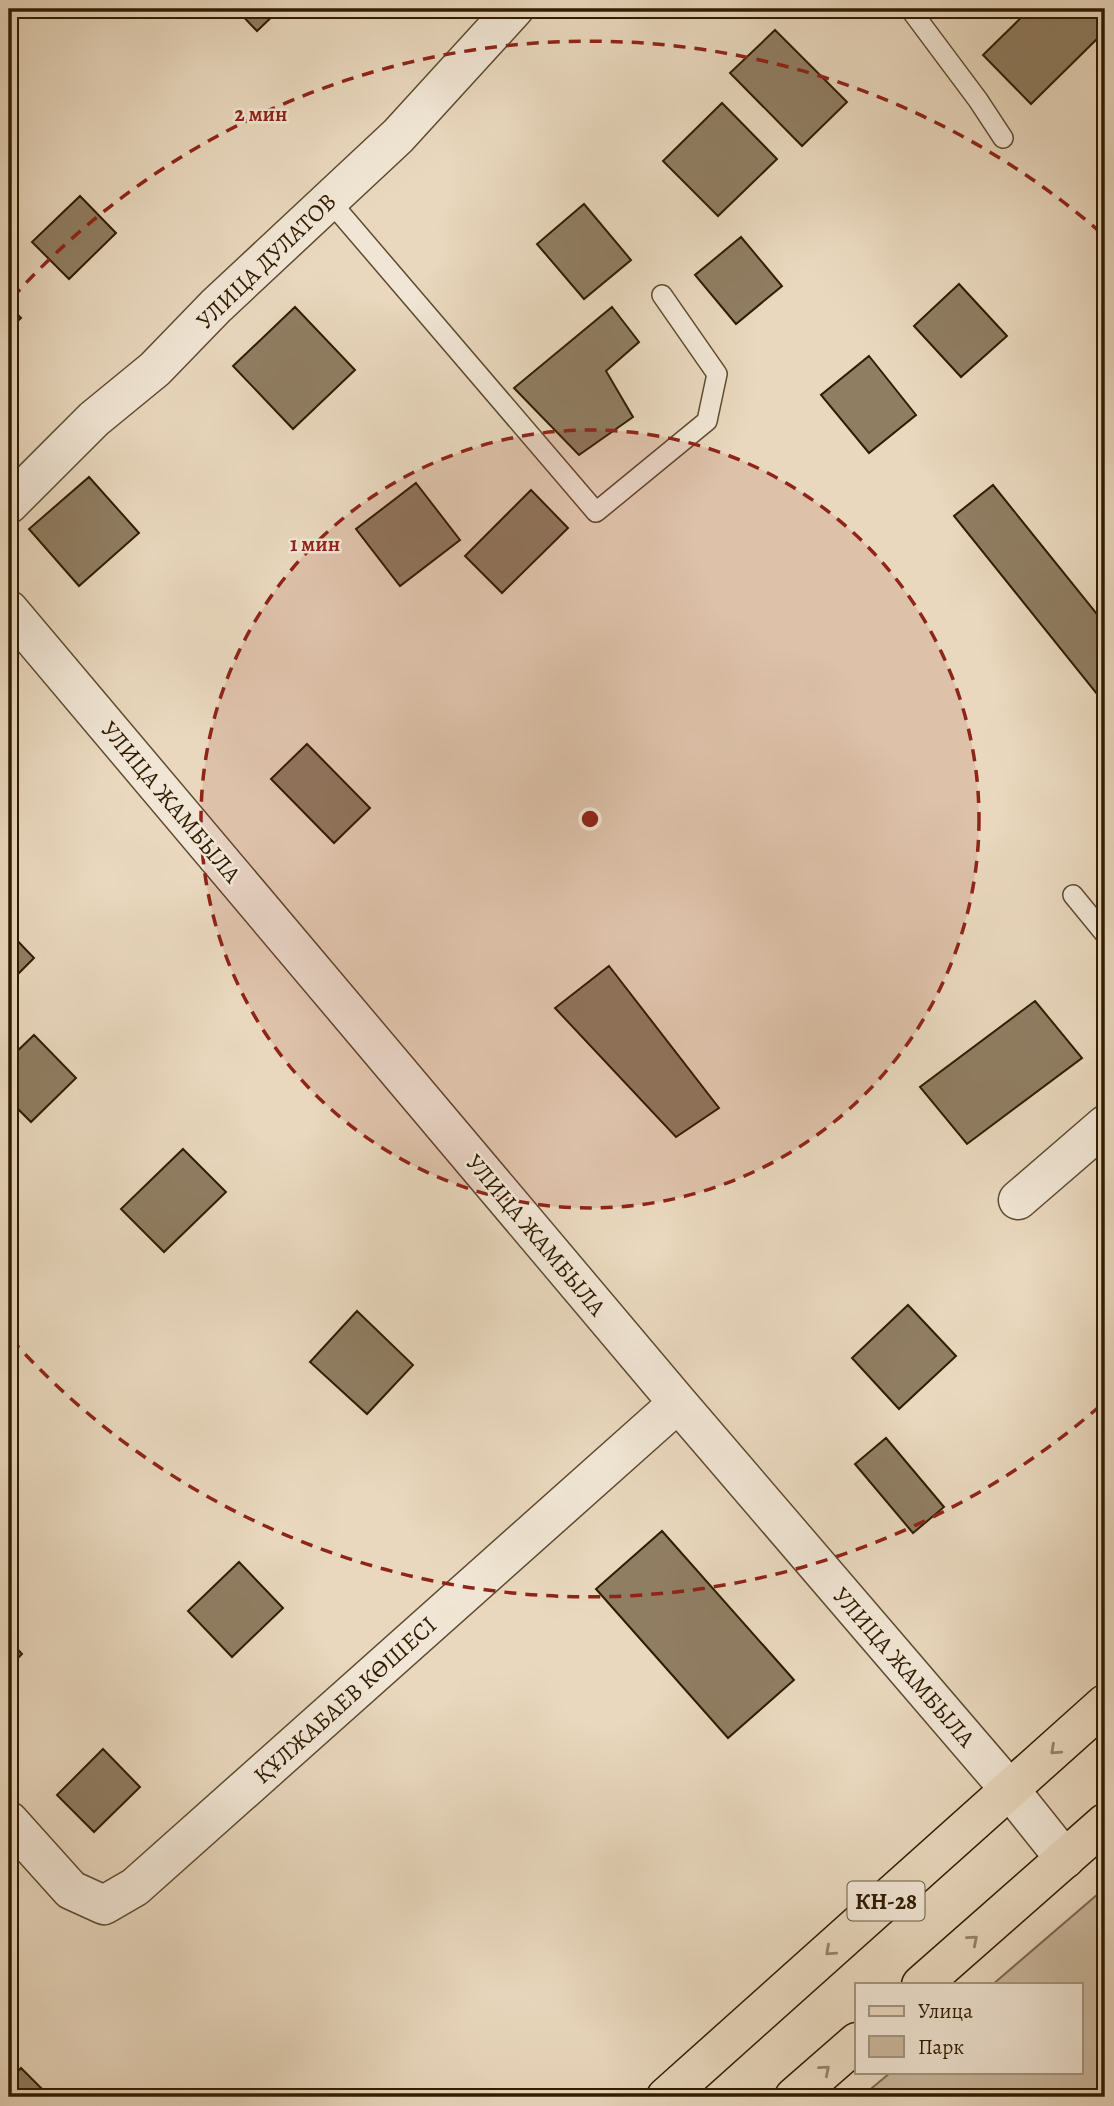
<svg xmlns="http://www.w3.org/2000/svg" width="1114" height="2106" viewBox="0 0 1114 2106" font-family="Alegreya,serif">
	<rect width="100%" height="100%" fill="#e9d8be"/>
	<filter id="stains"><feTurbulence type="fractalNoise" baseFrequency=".00286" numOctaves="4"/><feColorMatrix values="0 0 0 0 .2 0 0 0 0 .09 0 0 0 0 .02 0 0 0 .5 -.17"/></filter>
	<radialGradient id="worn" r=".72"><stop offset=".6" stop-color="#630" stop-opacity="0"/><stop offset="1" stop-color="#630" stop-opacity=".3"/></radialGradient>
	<path fill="#cab89e" stroke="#7d6a4f" stroke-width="2" d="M 1105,1888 L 1105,2097 L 861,2097 L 890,2073 L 1081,2073 L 1081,1985 L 992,1985 Z"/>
	<path fill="#907e63" stroke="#301c00" stroke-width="2" d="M 236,9 L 280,9 L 257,31 Z
		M 1030,9 L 1105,9 L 1105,31 L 1031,104 L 983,55 Z
		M 775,30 L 847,102 L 802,146 L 730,73 Z
		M 722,103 L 777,159 L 718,216 L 663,161 Z
		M 80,196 L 116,233 L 69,279 L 32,242 Z
		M 584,204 L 631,260 L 584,299 L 537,244 Z
		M 741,237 L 782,286 L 736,324 L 695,275 Z
		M 959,284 L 1007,336 L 961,377 L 914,326 Z
		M 9,306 L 21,318 L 9,329 Z
		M 295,307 L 355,370 L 293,429 L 233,366 Z
		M 612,307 L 639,342 L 606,371 L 633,417 L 579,455 L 514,388 Z
		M 869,356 L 916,415 L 869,453 L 821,395 Z
		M 89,477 L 139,533 L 79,586 L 29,529 Z
		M 416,483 L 460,540 L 400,586 L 356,529 Z
		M 993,485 L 1105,624 L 1105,704 L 954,516 Z
		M 531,490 L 568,528 L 502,593 L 465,556 Z
		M 307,744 L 370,808 L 334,843 L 271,779 Z
		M 9,932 L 34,958 L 9,983 Z
		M 609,966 L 719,1108 L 676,1137 L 555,1008 Z
		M 1035,1001 L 1082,1058 L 967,1144 L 920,1087 Z
		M 34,1035 L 76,1078 L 31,1122 L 9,1100 L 9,1059 Z
		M 183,1149 L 226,1192 L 164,1252 L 121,1209 Z
		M 908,1305 L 956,1356 L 899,1409 L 852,1358 Z
		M 357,1311 L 413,1365 L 367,1414 L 310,1362 Z
		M 886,1438 L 944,1507 L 913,1533 L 855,1464 Z
		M 662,1531 L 794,1680 L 728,1738 L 596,1589 Z
		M 239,1562 L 283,1608 L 232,1657 L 188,1611 Z
		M 9,1640 L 22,1654 L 9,1667 Z
		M 103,1749 L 140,1787 L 94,1832 L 57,1795 Z
		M 21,2068 L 46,2093 L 41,2097 L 9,2097 L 9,2080 Z"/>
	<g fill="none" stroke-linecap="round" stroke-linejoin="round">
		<defs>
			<path id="lane" d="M 910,9 L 978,100 L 1003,138
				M 329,200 L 596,512 L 707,421 L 717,374 L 662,295
				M 1073,895 L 1105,934"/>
			<path id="street" d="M 9,504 L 94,419 L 155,369 L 216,306 L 398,136 L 514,9
				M 9,610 L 678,1403 L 1010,1790 L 1065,1859
				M 1018,1200 L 1105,1125
				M 9,1821 L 71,1890 L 104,1905 L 135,1887 L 678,1403"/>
			<path id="primary" d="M 921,1985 L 1105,1823
				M 666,2097 L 1105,1704
				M 794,2097 L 857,2042"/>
		</defs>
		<use href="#lane" stroke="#5e4b30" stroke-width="22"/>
		<use href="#street" stroke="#5e4b30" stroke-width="41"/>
		<use href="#primary" stroke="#301c00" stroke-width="41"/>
		<use href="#lane" stroke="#f1e6d5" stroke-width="19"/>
		<use href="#street" stroke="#f1e6d5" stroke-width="38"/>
		<use href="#primary" stroke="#e9d8be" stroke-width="38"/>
	</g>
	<defs><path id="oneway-chevron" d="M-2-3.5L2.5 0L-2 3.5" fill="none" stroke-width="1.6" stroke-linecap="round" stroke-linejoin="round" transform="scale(1.75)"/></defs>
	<g stroke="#968368">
		<use href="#oneway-chevron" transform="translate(1055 1750) rotate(138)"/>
		<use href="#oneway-chevron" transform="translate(973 1940) rotate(-41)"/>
		<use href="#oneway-chevron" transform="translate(830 1951) rotate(138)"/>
		<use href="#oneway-chevron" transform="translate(825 2070) rotate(-41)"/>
	</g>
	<circle cx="590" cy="819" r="389" fill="#8f2418" fill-opacity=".12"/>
	<g fill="none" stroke="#8f2418" stroke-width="3.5" stroke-dasharray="12 9">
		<circle cx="590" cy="819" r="389"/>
		<path d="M1100 1406A778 778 0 0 1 12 1340M12 298A778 778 0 0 1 1100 232"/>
	</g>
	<g text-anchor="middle" stroke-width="5" stroke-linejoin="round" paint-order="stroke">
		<rect fill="#f1e6d5" stroke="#6a5940" stroke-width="2" x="847.5" y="1881.5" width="77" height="39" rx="5"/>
		<g font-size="23" font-weight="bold" fill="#301c00">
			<text x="886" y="1909">КН-28</text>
		</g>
		<g font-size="24" fill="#301c00" stroke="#f1e6d5">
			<text transform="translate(266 261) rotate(-44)" y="8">УЛИЦА ДУЛАТОВ</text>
			<text transform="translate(171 802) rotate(50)" y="8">УЛИЦА ЖАМБЫЛА</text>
			<text transform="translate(536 1235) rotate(50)" y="8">УЛИЦА ЖАМБЫЛА</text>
			<text transform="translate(904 1667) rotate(49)" y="8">УЛИЦА ЖАМБЫЛА</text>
			<text transform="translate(345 1700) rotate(-42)" y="8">ҚҰЛЖАБАЕВ КӨШЕСІ</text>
		</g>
	</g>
	<circle cx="590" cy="819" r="10" fill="#8f2418" stroke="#f1e6d5" stroke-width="3.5"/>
	<g font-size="21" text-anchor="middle" font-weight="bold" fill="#8f2418" stroke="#f1e6d5" stroke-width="5" stroke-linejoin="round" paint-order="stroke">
		<text x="261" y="121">2 мин</text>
		<text x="315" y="551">1 мин</text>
	</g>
	<rect width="1114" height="2106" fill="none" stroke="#e9d8be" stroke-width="35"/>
	<rect x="10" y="10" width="1093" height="2085" fill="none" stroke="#301c00" stroke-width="3.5"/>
	<rect x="18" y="18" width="1079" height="2071" fill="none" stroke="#301c00" stroke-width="2"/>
	<rect x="855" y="1983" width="228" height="91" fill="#f1e6d5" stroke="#a49580" stroke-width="2"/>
	<rect x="869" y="2006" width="35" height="10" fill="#e9d8be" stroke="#a49580" stroke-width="2"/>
	<text x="918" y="2018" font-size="21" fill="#301c00">Улица</text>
	<rect x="869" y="2036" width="35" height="21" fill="#cab89e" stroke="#a49580" stroke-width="2"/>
	<text x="918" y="2054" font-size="21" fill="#301c00">Парк</text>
	<rect width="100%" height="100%" filter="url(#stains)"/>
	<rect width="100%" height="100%" fill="url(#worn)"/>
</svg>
